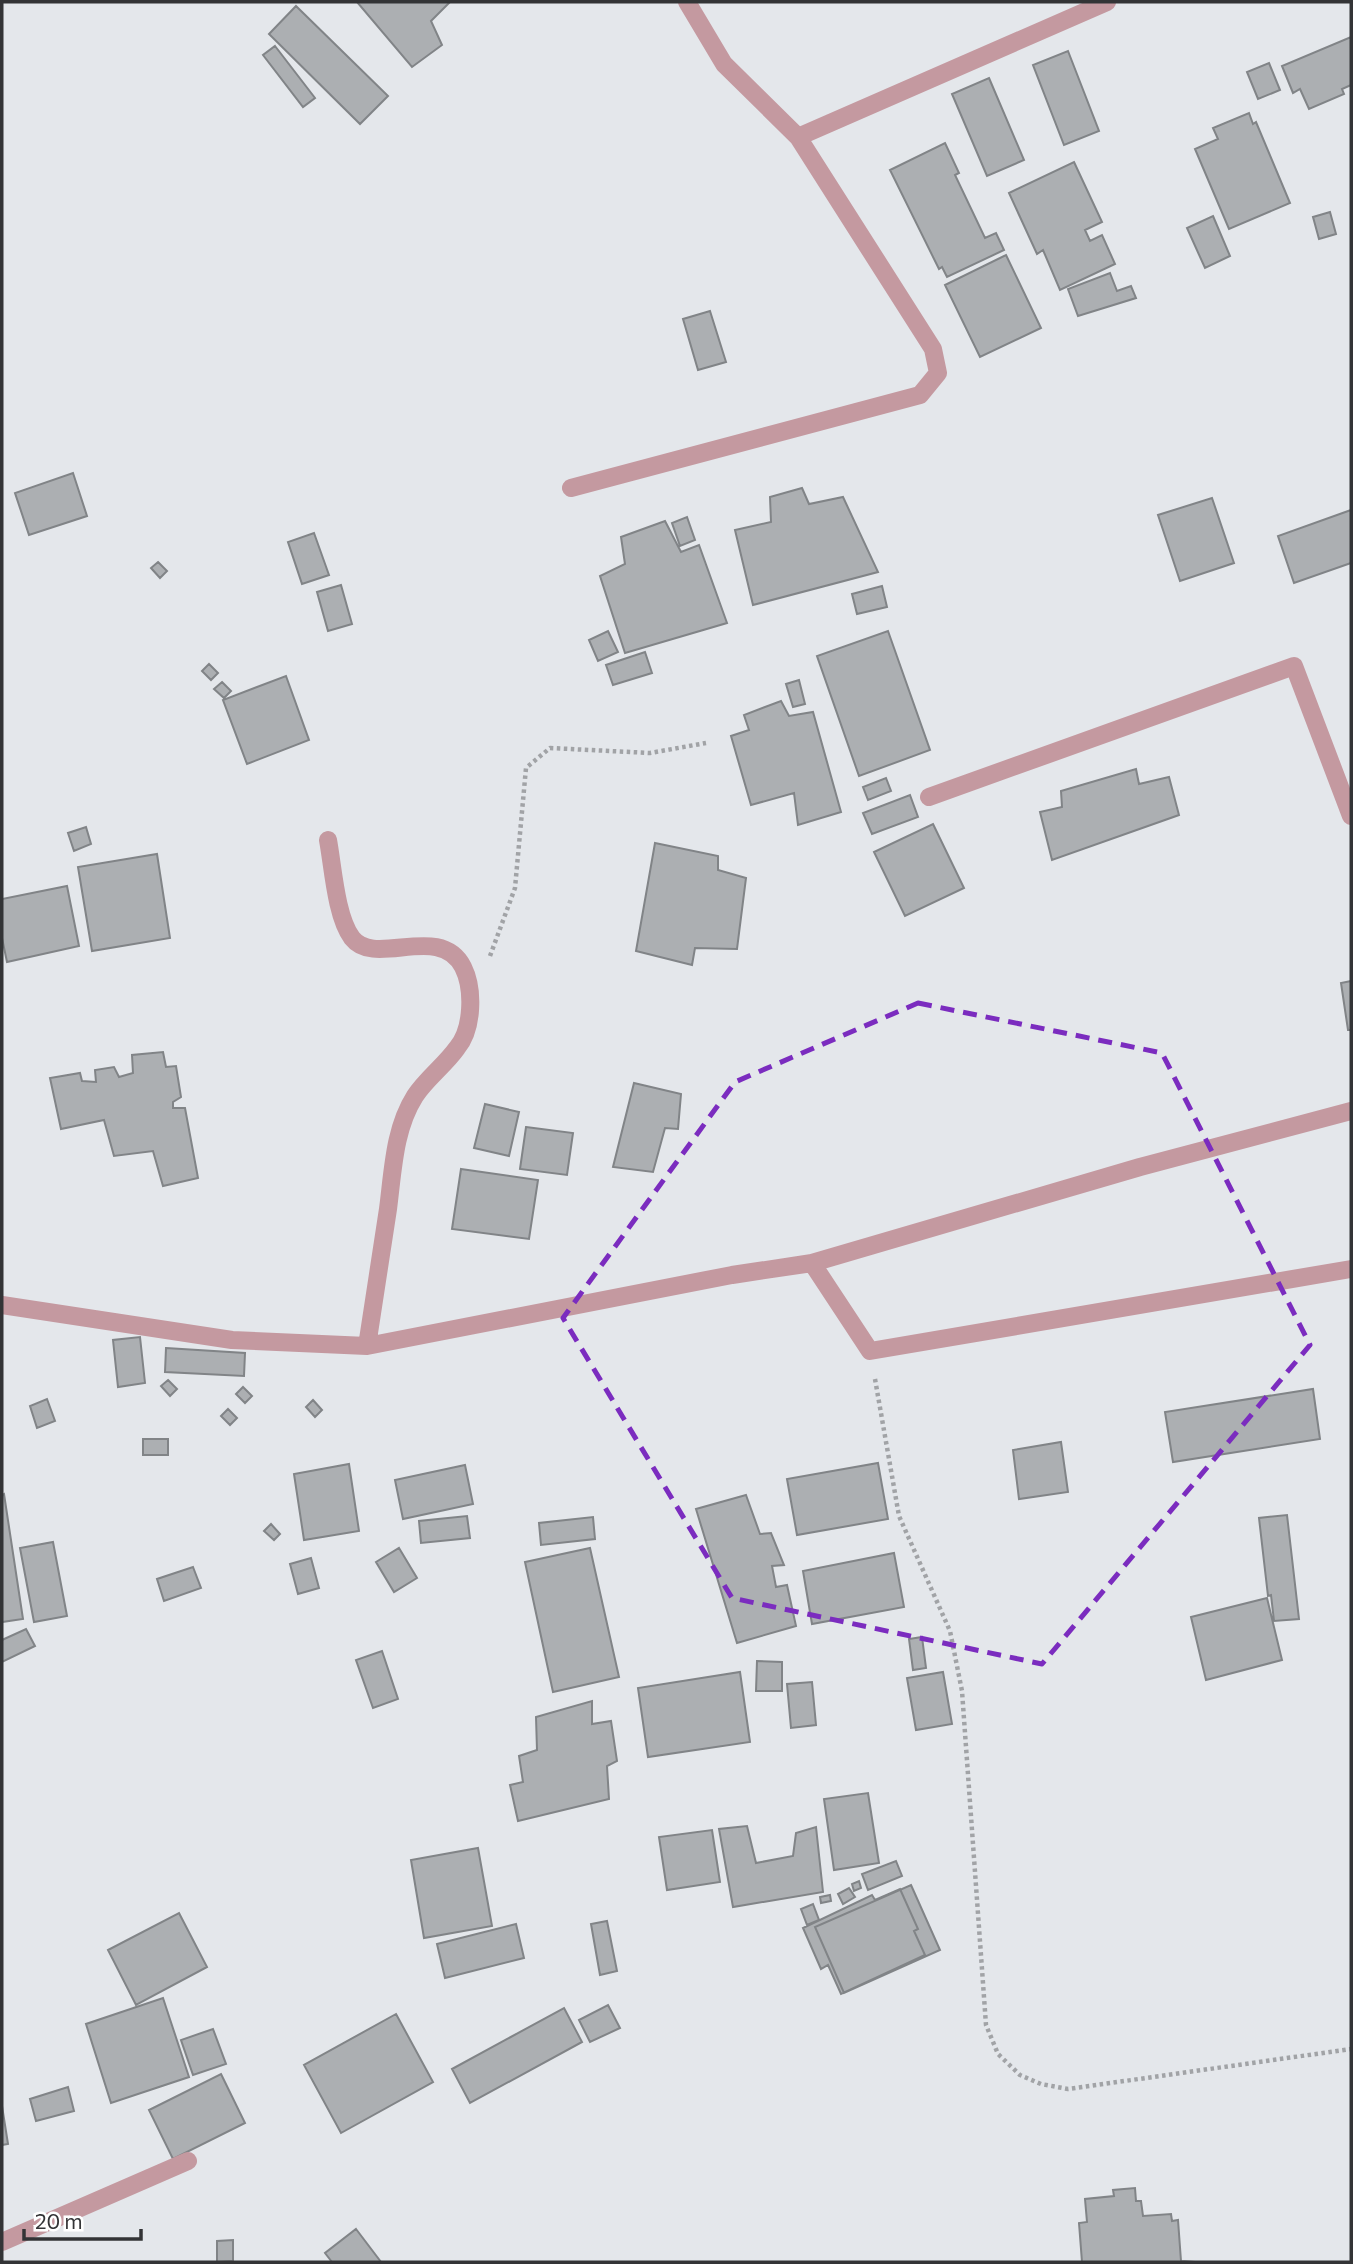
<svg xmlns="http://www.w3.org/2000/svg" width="1353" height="2264" viewBox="0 0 1353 2264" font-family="Commissioner,sans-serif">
	<rect width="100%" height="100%" fill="#e4e7eb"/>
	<path fill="#acafb2" stroke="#818487" stroke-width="2" d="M 357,2 L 450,2 L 431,21 L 442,45 L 412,67 Z
		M 296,6 L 388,96 L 360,124 L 269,34 Z
		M 1351,37 L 1351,85 L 1342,89 L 1344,94 L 1309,109 L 1300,89 L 1293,93 L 1282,66 Z
		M 275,46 L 315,98 L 303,107 L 263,55 Z
		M 1068,51 L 1099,131 L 1064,145 L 1033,65 Z
		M 1269,63 L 1280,90 L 1258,99 L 1247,72 Z
		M 989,78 L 1024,160 L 987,176 L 952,94 Z
		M 1249,113 L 1253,124 L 1256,122 L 1290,203 L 1229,229 L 1195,149 L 1218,139 L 1213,128 Z
		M 945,143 L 959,173 L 955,175 L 985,238 L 996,233 L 1004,250 L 947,277 L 942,267 L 939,269 L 890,170 Z
		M 1074,162 L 1102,222 L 1085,230 L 1090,241 L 1102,235 L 1115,264 L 1060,290 L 1043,250 L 1037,254 L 1009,193 Z
		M 1330,212 L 1336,234 L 1319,239 L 1313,217 Z
		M 1213,216 L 1230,256 L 1205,268 L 1187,228 Z
		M 1006,255 L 1041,328 L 980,357 L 945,285 Z
		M 1110,273 L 1117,291 L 1131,286 L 1136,298 L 1078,316 L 1068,289 Z
		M 710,311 L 726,362 L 698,370 L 683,319 Z
		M 73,473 L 87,516 L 29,535 L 15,493 Z
		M 802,488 L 809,504 L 843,497 L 878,572 L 753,605 L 735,530 L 771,522 L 770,497 Z
		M 1212,498 L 1234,563 L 1180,581 L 1158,515 Z
		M 1351,510 L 1351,563 L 1294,583 L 1278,536 Z
		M 687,517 L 695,540 L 680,546 L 672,523 Z
		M 665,521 L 681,552 L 699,545 L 727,623 L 625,653 L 600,576 L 625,564 L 621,537 Z
		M 314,533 L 329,575 L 302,584 L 288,542 Z
		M 158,562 L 167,571 L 160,578 L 151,568 Z
		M 341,585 L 352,624 L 328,631 L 317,592 Z
		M 882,586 L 887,607 L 857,614 L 852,594 Z
		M 608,631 L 618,652 L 598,661 L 589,640 Z
		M 888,631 L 930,750 L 859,776 L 817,656 Z
		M 645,652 L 652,673 L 613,685 L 606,665 Z
		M 209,664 L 218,673 L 211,680 L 202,671 Z
		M 286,676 L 309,740 L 247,764 L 223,700 Z
		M 799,680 L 805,704 L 793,707 L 786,684 Z
		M 222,682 L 231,691 L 224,698 L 214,689 Z
		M 781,701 L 789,716 L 813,712 L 841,812 L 798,825 L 794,793 L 751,805 L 731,736 L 749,730 L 744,715 Z
		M 1136,769 L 1139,784 L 1169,777 L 1179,815 L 1052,860 L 1040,812 L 1062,807 L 1061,791 Z
		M 886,778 L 891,791 L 868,800 L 863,787 Z
		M 910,795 L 918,817 L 872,834 L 863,813 Z
		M 933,824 L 964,888 L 905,916 L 874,852 Z
		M 86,827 L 91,844 L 74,851 L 68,833 Z
		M 655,843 L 718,856 L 718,870 L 746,878 L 737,949 L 695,948 L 692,965 L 636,951 Z
		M 157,854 L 170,938 L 92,951 L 78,867 Z
		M 67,886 L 79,946 L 7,962 L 2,938 L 2,899 Z
		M 1351,981 L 1351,1030 L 1348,1030 L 1341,983 Z
		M 163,1052 L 166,1067 L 176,1066 L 181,1097 L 173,1102 L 173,1108 L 185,1108 L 198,1178 L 163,1186 L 153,1151 L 114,1156 L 104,1120 L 61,1129 L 50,1078 L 80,1073 L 82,1081 L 96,1082 L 95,1070 L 114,1067 L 119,1077 L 133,1073 L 132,1055 Z
		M 634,1083 L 681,1094 L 678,1129 L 665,1128 L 653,1172 L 613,1167 Z
		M 485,1104 L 519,1112 L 509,1156 L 474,1148 Z
		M 526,1127 L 573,1133 L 567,1175 L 520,1169 Z
		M 461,1169 L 538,1180 L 529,1239 L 452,1229 Z
		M 140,1337 L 145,1383 L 118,1387 L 113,1340 Z
		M 166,1348 L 245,1353 L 244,1376 L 165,1372 Z
		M 168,1380 L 177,1389 L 170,1396 L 161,1386 Z
		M 243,1387 L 252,1396 L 245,1403 L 236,1394 Z
		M 1313,1389 L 1320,1439 L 1173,1462 L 1165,1412 Z
		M 47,1399 L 55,1421 L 37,1428 L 30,1406 Z
		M 313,1400 L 322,1410 L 315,1417 L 306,1407 Z
		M 228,1409 L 237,1418 L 230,1425 L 221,1416 Z
		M 143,1439 L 168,1439 L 168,1455 L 143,1455 Z
		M 1061,1442 L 1068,1492 L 1019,1499 L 1013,1450 Z
		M 878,1463 L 888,1519 L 797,1535 L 787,1479 Z
		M 349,1464 L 359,1531 L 304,1540 L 294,1474 Z
		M 465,1465 L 473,1504 L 403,1519 L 395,1480 Z
		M 4,1494 L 23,1619 L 2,1622 L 2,1495 Z
		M 746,1495 L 760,1534 L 771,1533 L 784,1565 L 772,1566 L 776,1587 L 787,1585 L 796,1626 L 737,1643 L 696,1509 Z
		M 1287,1515 L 1299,1619 L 1274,1621 L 1271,1595 L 1268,1596 L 1259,1518 Z
		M 467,1516 L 470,1538 L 421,1543 L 419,1521 Z
		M 593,1517 L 595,1539 L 541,1545 L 539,1523 Z
		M 271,1524 L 280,1534 L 274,1540 L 264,1531 Z
		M 53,1542 L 67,1616 L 34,1622 L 20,1548 Z
		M 399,1548 L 417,1578 L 394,1592 L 376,1562 Z
		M 590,1548 L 619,1677 L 553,1692 L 525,1562 Z
		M 894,1553 L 904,1607 L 812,1624 L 803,1571 Z
		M 311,1558 L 319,1588 L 298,1594 L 290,1564 Z
		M 193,1567 L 201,1588 L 164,1601 L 157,1579 Z
		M 1267,1598 L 1282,1660 L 1206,1680 L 1191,1617 Z
		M 26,1629 L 35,1646 L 2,1662 L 2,1640 Z
		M 922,1637 L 926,1668 L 913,1670 L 909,1639 Z
		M 382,1651 L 398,1699 L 373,1708 L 356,1660 Z
		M 757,1661 L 782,1662 L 782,1691 L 756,1691 Z
		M 740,1672 L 750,1742 L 648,1757 L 638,1688 Z
		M 943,1672 L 952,1724 L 916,1730 L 907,1678 Z
		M 812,1682 L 816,1725 L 791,1728 L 787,1684 Z
		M 592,1701 L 592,1724 L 611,1721 L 617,1761 L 607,1766 L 609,1799 L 518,1821 L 510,1785 L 523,1782 L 519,1756 L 537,1750 L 536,1717 Z
		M 868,1793 L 879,1863 L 834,1870 L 824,1799 Z
		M 747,1826 L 756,1863 L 793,1856 L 796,1833 L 816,1827 L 823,1892 L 733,1907 L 719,1829 Z
		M 712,1830 L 720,1882 L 667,1890 L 659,1837 Z
		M 478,1848 L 492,1926 L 424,1938 L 411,1860 Z
		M 896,1861 L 902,1876 L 868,1890 L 862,1874 Z
		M 859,1881 L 861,1888 L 854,1891 L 852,1884 Z
		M 911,1885 L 940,1950 L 844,1993 L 815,1927 Z
		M 849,1888 L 855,1897 L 843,1904 L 838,1894 Z
		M 900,1889 L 918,1929 L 914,1931 L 925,1955 L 841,1994 L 828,1965 L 821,1969 L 803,1928 L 872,1895 L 875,1900 Z
		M 830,1895 L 831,1901 L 821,1903 L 820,1897 Z
		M 813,1904 L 819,1920 L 807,1925 L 801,1909 Z
		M 179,1913 L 207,1967 L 136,2005 L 108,1950 Z
		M 607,1921 L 617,1971 L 600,1975 L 591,1924 Z
		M 516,1924 L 524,1958 L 445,1978 L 437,1944 Z
		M 163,1998 L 189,2077 L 111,2103 L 86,2024 Z
		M 608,2005 L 620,2028 L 590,2042 L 579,2020 Z
		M 564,2008 L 582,2042 L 470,2103 L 452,2069 Z
		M 396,2014 L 433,2082 L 341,2133 L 304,2065 Z
		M 213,2029 L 226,2064 L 193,2075 L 181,2040 Z
		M 221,2074 L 245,2123 L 173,2159 L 149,2110 Z
		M 68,2087 L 74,2111 L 36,2121 L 30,2099 Z
		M 2,2106 L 8,2144 L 2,2145 Z
		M 1135,2188 L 1136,2201 L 1141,2201 L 1143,2216 L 1171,2214 L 1172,2221 L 1178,2220 L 1181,2261 L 1195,2262 L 1082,2262 L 1079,2223 L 1087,2222 L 1085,2199 L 1114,2196 L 1113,2190 Z
		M 356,2229 L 381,2262 L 332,2262 L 325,2253 Z
		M 233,2240 L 233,2261 L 217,2262 L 217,2241 Z"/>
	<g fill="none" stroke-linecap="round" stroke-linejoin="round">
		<path stroke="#a1a3a6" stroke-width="4.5" stroke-dasharray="3.5 3.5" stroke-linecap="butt" d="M 490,956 L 515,888 L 526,768 L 550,748 L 650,753 L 706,743
			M 875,1379 L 899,1516 L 950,1631 L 962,1691 L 986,2025 L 998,2054 L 1020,2075 L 1041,2084 L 1068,2089 L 1351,2049"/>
		<path stroke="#c499a0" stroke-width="18" d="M 798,137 L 1107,2
			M 571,488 L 920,395 L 938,373 L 933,349 L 798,137 L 724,64 L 687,2
			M 929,797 L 1294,666 L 1351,816
			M 328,840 C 333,867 336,917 352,938 C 375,968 440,922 463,967 C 474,989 473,1029 457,1048 C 445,1065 426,1079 415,1096 C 394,1129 393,1171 388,1209 C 381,1255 374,1300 367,1346
			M 812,1263 L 1140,1167 L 1351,1111
			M 2,1305 L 232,1340 L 367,1346 L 732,1275 L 812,1263 L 870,1351 L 1351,1269
			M 2,2242 L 188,2161"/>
	</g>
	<path fill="none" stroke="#7b2cbf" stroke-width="5" stroke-dasharray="14 9" stroke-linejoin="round" d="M 918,1003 L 1162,1053 L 1310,1345 L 1042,1664 L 732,1598 L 563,1318 L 735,1082 Z"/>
	<rect width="1353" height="2264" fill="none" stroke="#333436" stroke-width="7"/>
	<path d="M24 2229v10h117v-10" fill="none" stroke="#333436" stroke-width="3.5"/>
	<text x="35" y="2229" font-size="21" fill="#333436" stroke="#ffffff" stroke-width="5" paint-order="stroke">20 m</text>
</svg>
